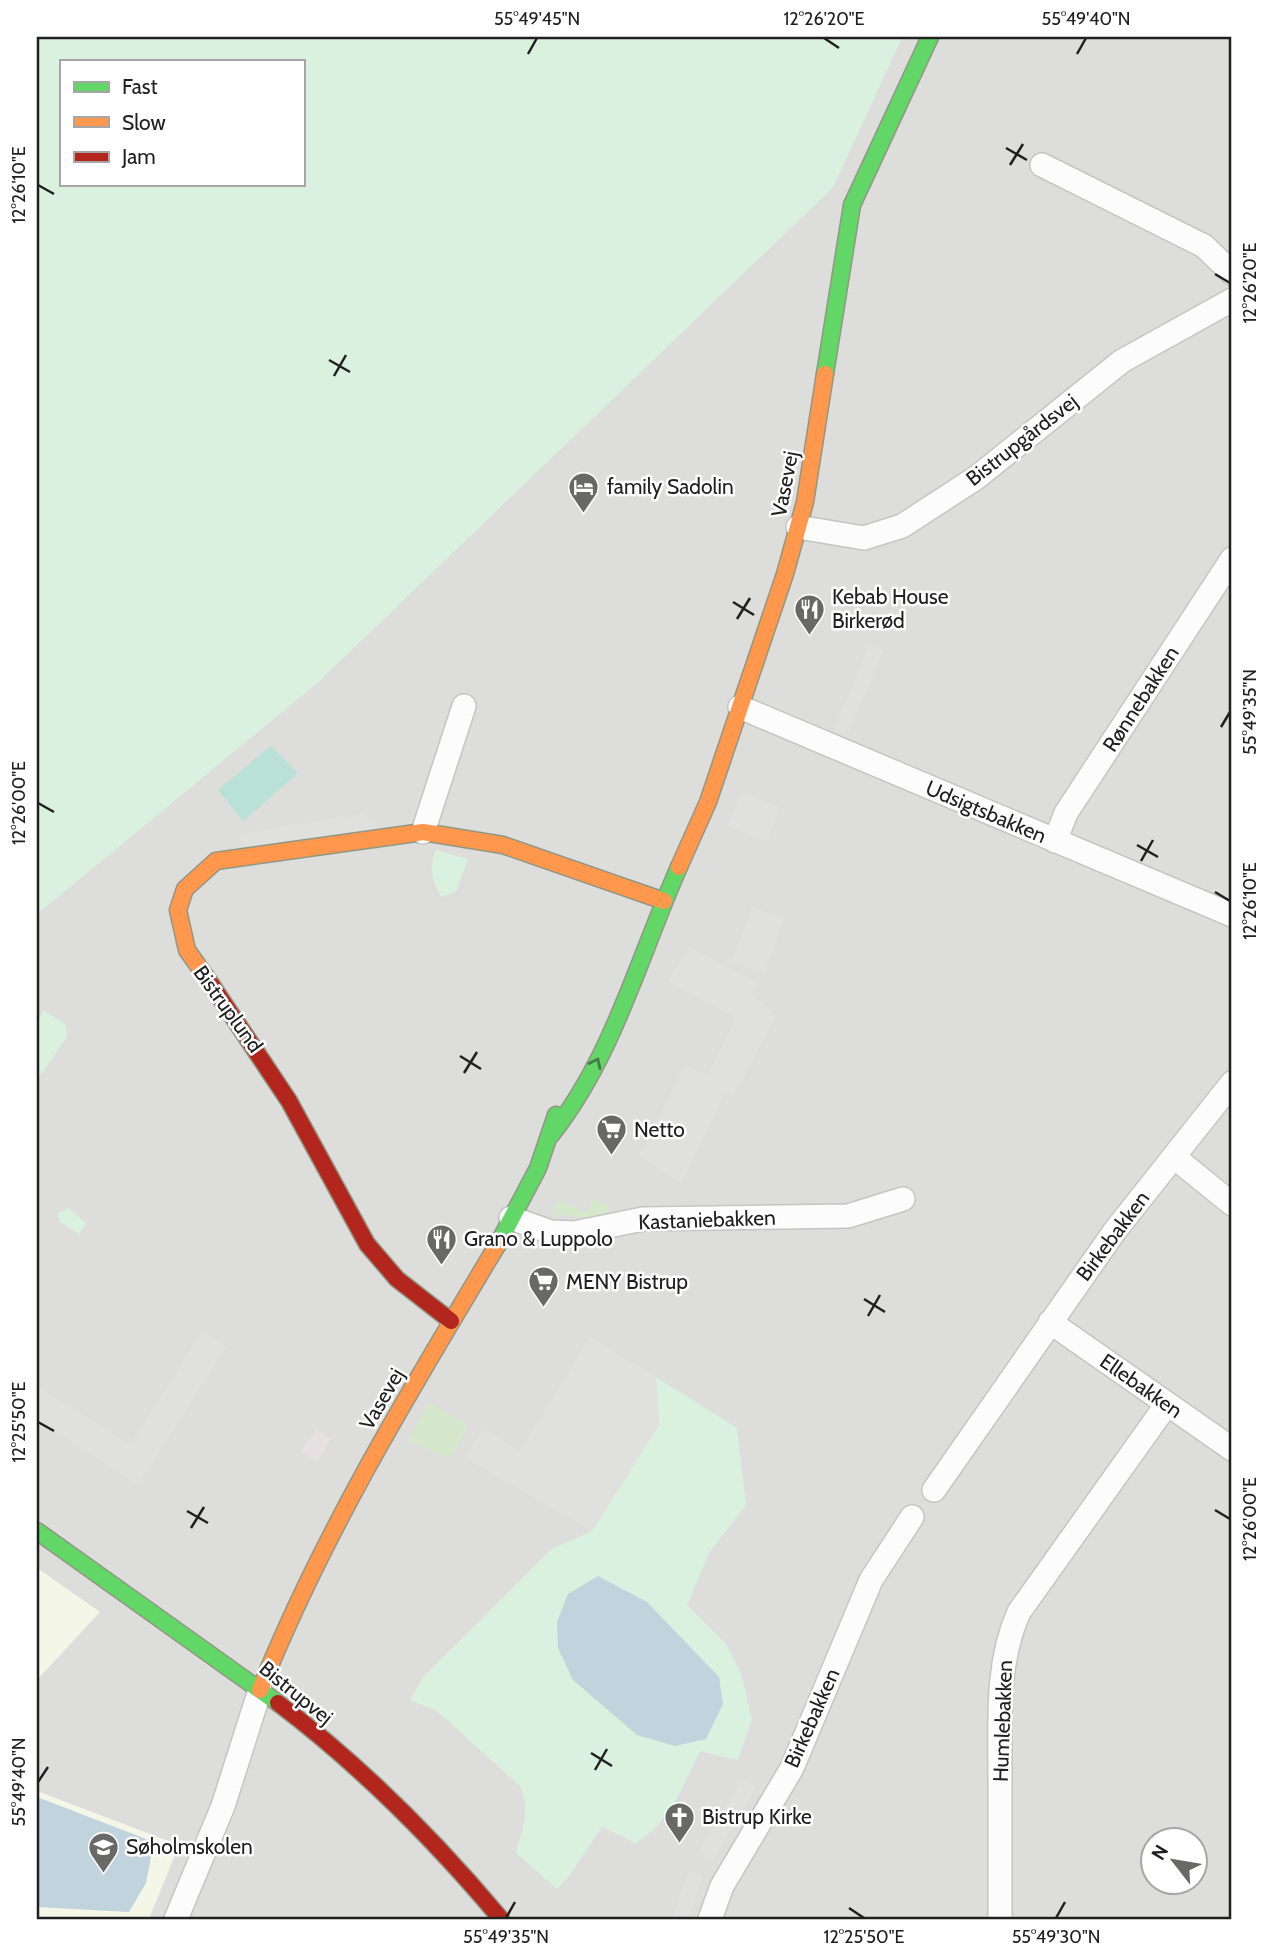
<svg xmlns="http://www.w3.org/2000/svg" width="1269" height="1956" viewBox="0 0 1269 1956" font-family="Cabin,sans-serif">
	<rect width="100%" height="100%" fill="#eeeeea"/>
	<path fill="#dddddb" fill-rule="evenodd" d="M 902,37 L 1232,37 L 1232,1919 L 37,1919 L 37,914 L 317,683 L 833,187 ZM 1154,1840 L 1196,1840 L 1196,1882 L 1154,1882 Z"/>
	<path fill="#e7e0e2" d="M 316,1429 L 331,1439 L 317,1462 L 301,1452 Z"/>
	<path fill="#f4f6e7" d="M 37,1568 L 100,1612 L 37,1680 Z
		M 37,1791 L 179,1845 L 149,1919 L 37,1919 Z"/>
	<path fill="#d6e8cc" d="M 593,1199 L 610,1207 L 606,1215 L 580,1218 L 552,1213 L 559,1200 L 586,1213 Z
		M 429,1403 L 468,1425 L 450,1458 L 408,1441 Z"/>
	<path fill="#dbf1df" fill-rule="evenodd" d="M 37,37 L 902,37 L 833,187 L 317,683 L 37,914 ZM 61,61 L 303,61 L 303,184 L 61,184 Z
		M 436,850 L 468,859 L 456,891 L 442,897 C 432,882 428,867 436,850 Z
		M 44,1011 L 65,1024 L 67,1037 L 42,1073 L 37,1076 L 37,1022 Z
		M 68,1208 L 86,1223 L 79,1234 L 59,1221 L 58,1213 Z
		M 656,1377 L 737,1428 L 746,1505 L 709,1553 L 687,1605 L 726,1644 L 741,1673 L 752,1719 L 738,1760 L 700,1751 C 683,1785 670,1824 635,1843 L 602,1827 L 567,1879 L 557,1889 L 516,1853 C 522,1830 531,1809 520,1786 L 437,1711 L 410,1700 L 423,1677 L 552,1549 L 592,1531 L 659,1425 Z"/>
	<path fill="#bae1d7" d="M 271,746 L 298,773 L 243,821 L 218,790 Z"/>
	<path fill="#e0e0df" d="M 869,645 L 883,650 L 848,735 L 834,730 Z
		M 741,792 L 779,807 L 767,842 L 728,826 Z
		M 364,814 L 386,837 L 243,857 L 240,834 Z
		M 752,907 L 784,919 L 764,974 L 732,962 Z
		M 689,947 L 758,983 L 752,994 L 776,1015 L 734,1096 L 725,1093 L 681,1183 L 639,1156 L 686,1064 L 707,1076 L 736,1018 L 668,981 Z
		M 202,1332 L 226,1347 L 138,1485 L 37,1420 L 37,1386 L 130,1445 Z
		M 590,1337 L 656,1377 L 659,1425 L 592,1531 L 465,1458 L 483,1428 L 520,1451 Z
		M 742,1779 L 756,1787 L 713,1860 L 699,1851 Z
		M 689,1871 L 703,1876 L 688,1919 L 672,1919 Z"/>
	<path fill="#c1d3dd" d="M 598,1576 L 647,1602 L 719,1677 L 723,1704 L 706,1739 L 675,1746 L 637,1735 L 573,1680 L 558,1648 L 557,1622 L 568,1594 Z
		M 37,1797 L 154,1842 L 146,1883 L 129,1912 L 37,1907 Z"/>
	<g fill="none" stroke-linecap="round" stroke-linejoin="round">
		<defs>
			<path id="street" d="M 1042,165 L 1204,246 L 1232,273
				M 798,527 L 864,538 L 902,526 L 976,478 L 1122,361 L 1232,300
				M 740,707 L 1232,915
				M 423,832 L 464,706
				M 1055,841 L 1066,813 L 1232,559
				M 1174,1157 L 1232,1204
				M 511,1218 L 551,1232 L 574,1233 L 643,1219 L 848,1216 L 903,1199
				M 1050,1322 L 1232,1449
				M 934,1490 L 1114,1232 L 1232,1083
				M 176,1919 L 223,1806 L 260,1690
				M 710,1919 L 722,1886 L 792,1768 L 871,1580 L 912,1517
				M 1000,1919 C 1000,1871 1000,1823 1000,1775 C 1000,1720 996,1663 1019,1612 L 1167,1404"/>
			<path id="fast" d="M 825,374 L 852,205 L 930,37
				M 551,1135 C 613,1057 639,957 679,867
				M 498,1244 L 538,1168 L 556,1115
				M 37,1531 L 278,1703"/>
			<path id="slow" d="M 679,867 L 708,802 L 785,574 L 805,502 L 825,374
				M 211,984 L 187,950 L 178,910 L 185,889 L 216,861 L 423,832 L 503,845 L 664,901
				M 260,1690 C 323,1533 411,1389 498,1244"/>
			<path id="jam" d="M 211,984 L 289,1101 L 367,1244 L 397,1279 L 451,1321
				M 278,1703 C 361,1766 434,1839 501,1919"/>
		</defs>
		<use href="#street" stroke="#c5c5c4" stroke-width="26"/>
		<use href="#fast" stroke="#929784" stroke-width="19"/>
		<use href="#slow" stroke="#929784" stroke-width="19"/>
		<use href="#jam" stroke="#929784" stroke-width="19"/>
		<use href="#street" stroke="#fcfcfc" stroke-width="23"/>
		<use href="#fast" stroke="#63d668" stroke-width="16"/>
		<use href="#slow" stroke="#ff974d" stroke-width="16"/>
		<use href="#jam" stroke="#b3261e" stroke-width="16"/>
	</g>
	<defs><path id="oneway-chevron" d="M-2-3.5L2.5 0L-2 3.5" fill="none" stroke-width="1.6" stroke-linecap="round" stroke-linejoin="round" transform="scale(1.75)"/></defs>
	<use stroke="#427b44" href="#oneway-chevron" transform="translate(596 1063) rotate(-64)"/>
	<path fill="none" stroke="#202020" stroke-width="2.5" d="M 824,38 L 839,48M 528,54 L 537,38M 1077,54 L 1086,38M 1006,148 L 1027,160M 1010,165 L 1023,144M 38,185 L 54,194M 1215,274 L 1230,283M 329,360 L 350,372M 334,376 L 346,355M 733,602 L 754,615M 737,619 L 750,598M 1221,727 L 1230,712M 38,803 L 54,812M 1137,845 L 1158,857M 1141,861 L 1153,840M 1215,892 L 1230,901M 460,1056 L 481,1069M 464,1073 L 477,1052M 864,1299 L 885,1312M 868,1316 L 880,1295M 38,1422 L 54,1431M 1215,1510 L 1230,1519M 187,1511 L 208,1523M 191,1528 L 204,1507M 591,1753 L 612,1766M 595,1770 L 607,1749M 38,1782 L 48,1767M 849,1908 L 864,1918M 506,1918 L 515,1902M 1056,1918 L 1065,1902"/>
	<defs>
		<symbol id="hotel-pin" viewBox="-11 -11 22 30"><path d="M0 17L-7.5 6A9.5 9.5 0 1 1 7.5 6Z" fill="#686867" stroke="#fff"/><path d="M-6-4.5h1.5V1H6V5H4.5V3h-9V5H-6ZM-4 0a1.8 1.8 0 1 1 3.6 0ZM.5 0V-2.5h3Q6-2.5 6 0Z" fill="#fff"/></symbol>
		<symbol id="restaurant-pin" viewBox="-11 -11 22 30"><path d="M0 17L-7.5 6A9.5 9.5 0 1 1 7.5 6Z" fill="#686867" stroke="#fff"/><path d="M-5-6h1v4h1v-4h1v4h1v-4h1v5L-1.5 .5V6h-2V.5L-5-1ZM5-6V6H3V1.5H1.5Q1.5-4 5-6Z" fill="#fff"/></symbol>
		<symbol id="supermarket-pin" viewBox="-11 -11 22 30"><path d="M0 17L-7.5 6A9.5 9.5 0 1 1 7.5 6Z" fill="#686867" stroke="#fff"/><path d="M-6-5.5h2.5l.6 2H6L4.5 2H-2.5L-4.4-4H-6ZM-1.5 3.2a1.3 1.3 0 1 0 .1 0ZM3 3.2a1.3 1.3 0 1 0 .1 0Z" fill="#fff"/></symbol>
		<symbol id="church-pin" viewBox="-11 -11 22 30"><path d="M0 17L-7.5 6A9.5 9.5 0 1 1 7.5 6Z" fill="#686867" stroke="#fff"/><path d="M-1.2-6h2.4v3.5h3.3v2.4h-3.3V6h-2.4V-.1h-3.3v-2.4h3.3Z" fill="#fff"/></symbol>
		<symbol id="school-pin" viewBox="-11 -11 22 30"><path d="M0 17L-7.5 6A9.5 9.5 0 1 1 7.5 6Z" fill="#686867" stroke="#fff"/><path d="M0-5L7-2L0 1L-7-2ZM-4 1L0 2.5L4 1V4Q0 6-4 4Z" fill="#fff"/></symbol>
	</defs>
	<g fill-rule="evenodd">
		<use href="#hotel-pin" x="566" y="470" width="35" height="47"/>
		<use href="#restaurant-pin" x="792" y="592" width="35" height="47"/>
		<use href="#supermarket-pin" x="594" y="1112" width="35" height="47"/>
		<use href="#restaurant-pin" x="424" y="1222" width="35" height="47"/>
		<use href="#supermarket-pin" x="526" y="1264" width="35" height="47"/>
		<use href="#church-pin" x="662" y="1800" width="35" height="47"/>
		<use href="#school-pin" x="86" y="1830" width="35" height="47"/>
	</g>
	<g text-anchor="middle" stroke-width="5" stroke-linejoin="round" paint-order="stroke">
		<g font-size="21" fill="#202020" stroke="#fff">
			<text transform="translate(1022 440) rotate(-38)" y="7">Bistrupgårdsvej</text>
			<text transform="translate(785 484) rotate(-79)" y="7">Vasevej</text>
			<text transform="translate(1141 699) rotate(-57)" y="7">Rønnebakken</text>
			<text transform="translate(986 812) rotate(23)" y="7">Udsigtsbakken</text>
			<text transform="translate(228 1009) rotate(54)" y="7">Bistruplund</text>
			<text transform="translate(707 1220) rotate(-2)" y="7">Kastaniebakken</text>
			<text transform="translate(1113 1236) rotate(-53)" y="7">Birkebakken</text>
			<text transform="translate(1141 1386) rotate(35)" y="7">Ellebakken</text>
			<text transform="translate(382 1399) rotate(-60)" y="7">Vasevej</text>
			<text transform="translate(296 1693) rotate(39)" y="7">Bistrupvej</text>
			<text transform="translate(812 1718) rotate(-66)" y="7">Birkebakken</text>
			<text transform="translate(1003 1721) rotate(-88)" y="7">Humlebakken</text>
		</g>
		<g font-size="21" fill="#202020" stroke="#fff" text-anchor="start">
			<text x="607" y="494">family Sadolin</text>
			<text x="832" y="604">Kebab House<tspan x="832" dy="24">Birkerød</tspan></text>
			<text x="634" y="1137">Netto</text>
			<text x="464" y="1246">Grano &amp; Luppolo</text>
			<text x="566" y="1289">MENY Bistrup</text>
			<text x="702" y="1824">Bistrup Kirke</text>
			<text x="126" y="1854">Søholmskolen</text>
		</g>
	</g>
	<rect width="1269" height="1956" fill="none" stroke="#ffffff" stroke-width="77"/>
	<rect x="60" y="60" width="245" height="126" fill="#ffffff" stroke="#a6a6a6" stroke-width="2"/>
	<rect x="74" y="82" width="35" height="10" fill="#63d668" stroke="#a6a6a6" stroke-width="2"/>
	<text x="122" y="94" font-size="21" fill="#202020">Fast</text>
	<rect x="74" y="117" width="35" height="10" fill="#ff974d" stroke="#a6a6a6" stroke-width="2"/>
	<text x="122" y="130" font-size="21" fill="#202020">Slow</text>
	<rect x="74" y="152" width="35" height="10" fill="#b3261e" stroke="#a6a6a6" stroke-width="2"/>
	<text x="122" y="164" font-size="21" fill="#202020">Jam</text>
	<g transform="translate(1174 1861) rotate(301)"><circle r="33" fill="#ffffff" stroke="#a6a6a6" stroke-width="2"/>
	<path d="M0-5L12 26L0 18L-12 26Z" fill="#686867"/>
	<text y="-10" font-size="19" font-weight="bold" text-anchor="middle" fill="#202020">N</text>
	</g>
	<rect x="38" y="38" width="1192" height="1880" fill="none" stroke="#202020" stroke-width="2.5"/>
	<g font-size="18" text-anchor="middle" fill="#202020">
		<text x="537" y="25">55°49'45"N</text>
		<text x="824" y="25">12°26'20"E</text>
		<text x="1086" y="25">55°49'40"N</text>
		<text transform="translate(19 185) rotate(-90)" y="6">12°26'10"E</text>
		<text transform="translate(1250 283) rotate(-90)" y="6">12°26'20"E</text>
		<text transform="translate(1250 712) rotate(-90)" y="6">55°49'35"N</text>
		<text transform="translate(19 803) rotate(-90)" y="6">12°26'00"E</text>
		<text transform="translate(1250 901) rotate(-90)" y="6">12°26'10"E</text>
		<text transform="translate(19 1422) rotate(-90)" y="6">12°25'50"E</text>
		<text transform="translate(1250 1519) rotate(-90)" y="6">12°26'00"E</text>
		<text transform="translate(19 1782) rotate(-90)" y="6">55°49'40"N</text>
		<text x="506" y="1943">55°49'35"N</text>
		<text x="864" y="1943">12°25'50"E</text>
		<text x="1056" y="1943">55°49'30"N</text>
	</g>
</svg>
